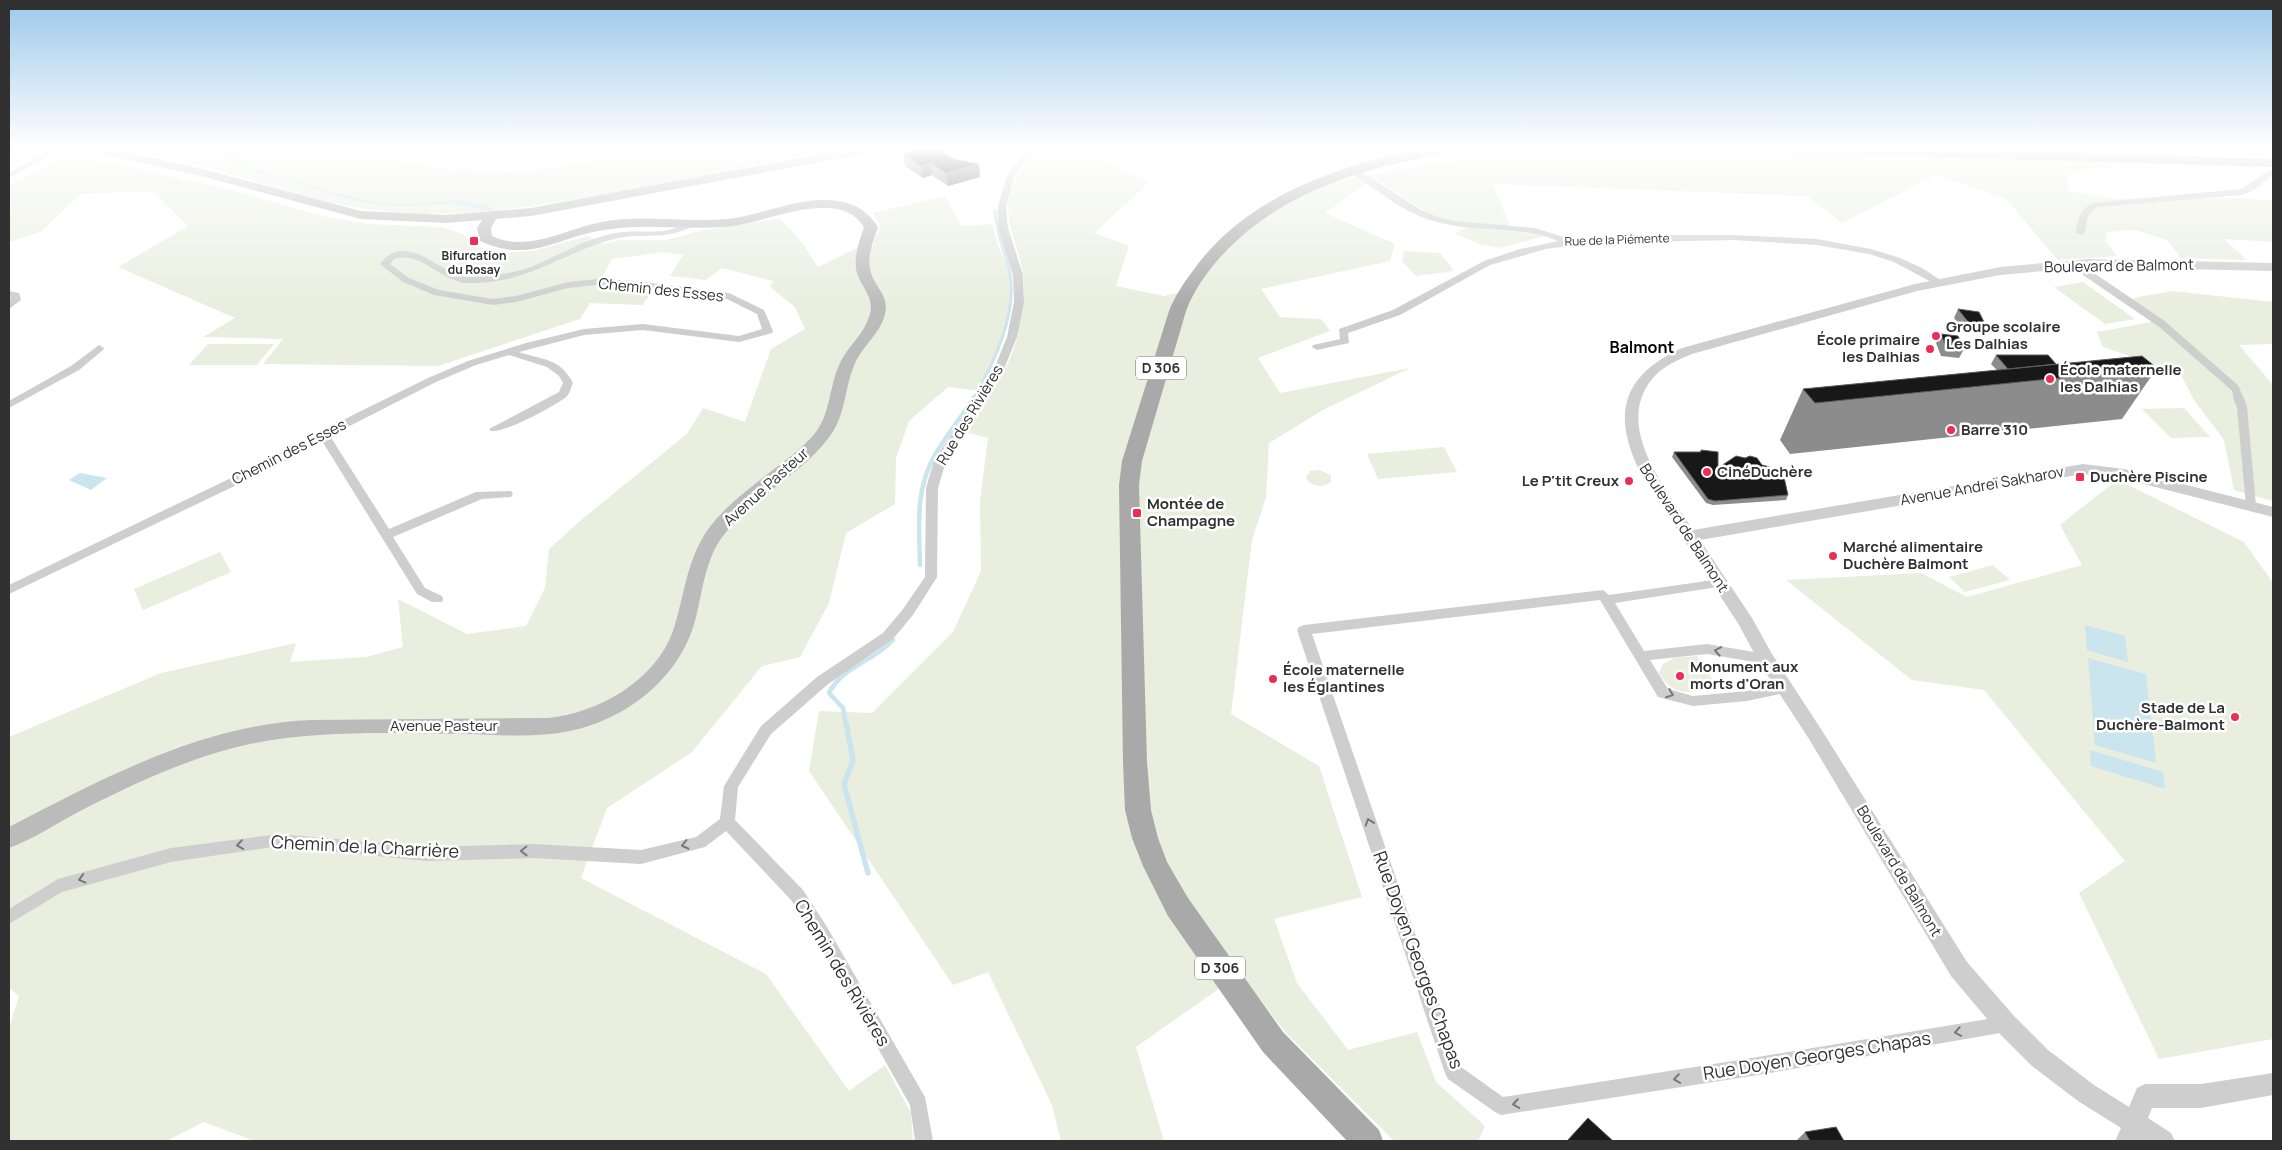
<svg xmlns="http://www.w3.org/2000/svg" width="2282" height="1150" viewBox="0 0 2282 1150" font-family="Manrope,sans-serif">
	<rect width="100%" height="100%" fill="#fff"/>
	<path fill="#e9eede" d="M 9,147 L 21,147 L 22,153 L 35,149 L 45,150 L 9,169 Z
		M 120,147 L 334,147 L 452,170 L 524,173 L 663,147 L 830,147 L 823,151 C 757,165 692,178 627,190 C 539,206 450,223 361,208 C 305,199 252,179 197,165 C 172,158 145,153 120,147 Z
		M 1043,147 L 1107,147 L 1099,157 L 1149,183 L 1094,233 L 1129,246 L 1116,286 L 1164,296 L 1191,290 L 1206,266 L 1259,219 L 1288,200 L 1330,182 L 1476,156 L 1525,151 L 1599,151 L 1628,147 L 2092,161 L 2112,168 L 2080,170 L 2068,174 L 2067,191 L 2114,199 L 2244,198 L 2273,201 L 2273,242 L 2224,239 L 2247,260 L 2181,258 L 2167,240 L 2135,230 L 2107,232 L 2105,241 L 2117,256 L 2058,260 L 2006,199 L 1936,175 L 1842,223 L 1807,196 L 1493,184 L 1512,231 L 1545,236 L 1500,248 L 1479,244 L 1455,234 L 1469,226 L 1438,220 L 1374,178 L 1325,213 L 1395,244 L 1390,261 L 1261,289 L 1280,317 L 1321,319 L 1330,331 L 1258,358 L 1280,393 L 1410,368 L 1323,410 L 1269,443 L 1266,497 L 1252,540 L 1231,714 L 1319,766 L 1362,897 L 1274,919 L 1297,983 L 1348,1050 L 1417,1032 L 1436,1082 L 1485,1126 L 1478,1141 L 1394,1141 L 1286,1033 L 1240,974 L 1136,1047 L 1164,1141 L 1061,1141 L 1052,1105 L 988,972 L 953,985 L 809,771 L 819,711 L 872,713 L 953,632 L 981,571 L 980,501 L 988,438 L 966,432 C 983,405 1010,369 1017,338 C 1020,318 1027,293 1023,273 C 1015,230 994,211 1023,168 C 1029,159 1032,152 1043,147 Z
		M 409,149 L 430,155 L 416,162 L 395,156 Z
		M 69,153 L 235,191 L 322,216 L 369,224 L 442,227 L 463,234 L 476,246 L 499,253 L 532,251 L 588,236 L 603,244 L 621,240 L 667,240 L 699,231 L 780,218 L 803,244 L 818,267 L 857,248 L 872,247 L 880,226 L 873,213 L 945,196 L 961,226 L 993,224 L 997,244 L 1011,274 L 1011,302 L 1004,338 L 981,391 L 948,387 L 909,421 L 896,458 L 895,504 L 846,533 L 829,603 L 800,657 L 762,666 L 692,752 L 607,808 L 581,878 L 766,974 L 849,1091 L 885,1065 L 911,1113 L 913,1141 L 254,1141 L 204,1122 L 166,1141 L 9,1141 L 9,1028 L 19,996 L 9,988 L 9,737 L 161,673 L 296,643 L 290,662 L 366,657 L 403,647 L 398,599 L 467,634 L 526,626 L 545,588 L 549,549 L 581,520 L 687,434 L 703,408 L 745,422 L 771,349 L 805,329 L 795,307 L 770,287 L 773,281 L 722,268 L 706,280 L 670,276 L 683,255 L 663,252 L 612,259 L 597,287 L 653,291 L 642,305 L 590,303 L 580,319 L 438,366 L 263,364 L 283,339 L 203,337 L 235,318 L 118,267 L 188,226 L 152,191 L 80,194 L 42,231 L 9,242 L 9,186 Z
		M 1404,251 L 1440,253 L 1454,271 L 1416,276 L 1402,261 Z
		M 2083,282 L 2135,319 L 2105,324 L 2054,287 Z
		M 2173,291 L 2273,302 L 2273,344 L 2239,345 L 2273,385 L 2273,501 L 2234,490 L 2224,440 L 2194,400 L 2180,373 L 2103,347 L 2097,332 L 2152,322 L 2124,301 L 2143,296 Z
		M 208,344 L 274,344 L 257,365 L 189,365 Z
		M 2184,408 L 2210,437 L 2171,438 L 2142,409 Z
		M 1444,447 L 1457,472 L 1378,479 L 1367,454 Z
		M 1319,470 L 1331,475 L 1331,482 C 1323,488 1314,487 1307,480 L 1306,477 L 1310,471 Z
		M 2113,483 L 2128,485 L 2244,542 L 2273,583 L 2273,1039 L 2159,1059 L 2079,893 L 2125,861 L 1984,690 L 1912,680 L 1786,580 L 1921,573 L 1967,597 L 2082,565 L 2060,525 Z
		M 220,552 L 231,572 L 143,610 L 134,589 Z
		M 1993,565 L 2010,580 L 1965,592 L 1949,577 Z
		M 1697,656 L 1718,688 C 1693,692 1674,699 1659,673 L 1663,664 L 1674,658 Z"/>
	<path fill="#cae5ee" d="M 232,158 C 264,173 299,182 334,192 C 354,197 376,204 397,204 C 427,205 464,192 492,208 L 493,212 L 454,204 L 398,206 L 360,202 L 253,171 L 229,161 Z
		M 80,473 L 107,478 L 91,490 L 69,480 Z
		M 2085,625 L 2125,636 L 2128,662 L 2087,650 Z
		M 2088,658 L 2146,674 L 2156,763 L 2095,745 Z
		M 2090,750 L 2163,772 L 2165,789 L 2091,766 Z"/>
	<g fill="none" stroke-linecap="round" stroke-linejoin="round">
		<path stroke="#cae5ee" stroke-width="3" d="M 974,398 C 993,365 1017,314 1010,274 C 1006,253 996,234 995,211"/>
		<path stroke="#cae5ee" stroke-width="4.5" d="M 920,565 C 919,527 915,489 935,455 C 947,434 962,417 974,397
			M 846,725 L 843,708 L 829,693 C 842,667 874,661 893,640"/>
		<path stroke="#cae5ee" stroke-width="5.5" d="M 846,723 L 853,760 L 844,784 L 868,873"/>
		<path stroke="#cecece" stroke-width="8" d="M 2091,266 L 2087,273 L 2162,324 L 2235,388 L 2239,398"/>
		<path stroke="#cecece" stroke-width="10" d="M 2238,397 L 2242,407 L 2251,506"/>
		<path fill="#cecece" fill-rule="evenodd" d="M 55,147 L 65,147 L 9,178 L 9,173 Z
			M 553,147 L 569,147 L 565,149 Z
			M 1029,147 L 1038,147 L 1015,175 L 1006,207 L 1008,228 L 1023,275 L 1024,302 L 1017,337 L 1004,369 L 946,461 L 938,488 L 937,577 L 913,615 L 893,639 L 827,685 L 771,734 L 738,787 L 735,820 L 803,890 L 827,927 L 925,1097 L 933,1141 L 915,1141 L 910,1105 L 815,937 L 791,900 L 726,831 L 705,847 L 641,864 L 534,858 L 426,861 L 279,846 L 171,862 L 62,892 L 9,924 L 9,909 L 58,879 L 171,848 L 279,834 L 426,847 L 534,844 L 641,850 L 696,837 L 720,819 L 724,786 L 761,726 L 817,677 L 883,633 L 903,609 L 925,577 L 926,488 L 934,461 L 994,369 L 1007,337 L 1014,302 L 1013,275 L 998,228 L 998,207 L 1007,175 Z
			M 1350,168 L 1356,168 L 1421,210 L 1440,218 L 1454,221 L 1535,228 L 1570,239 L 1633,235 L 1734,235 L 1817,239 L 1871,249 L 1900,258 L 1922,268 L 1945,283 L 1940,286 L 1937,285 L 1894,262 L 1869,254 L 1817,245 L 1734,240 L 1589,243 L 1546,249 L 1490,265 L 1400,315 L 1348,333 L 1349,343 L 1317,350 L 1312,347 L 1313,345 L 1340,339 L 1339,329 L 1393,310 L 1484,261 L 1520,249 L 1558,241 C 1520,225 1477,233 1437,222 C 1405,214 1377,190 1350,172 Z
			M 2273,170 L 2273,175 L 2254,190 L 2242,195 L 2097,207 L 2088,216 L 2084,235 L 2076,233 C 2077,219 2080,210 2092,203 L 2241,189 L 2266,172 Z
			M 689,222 L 692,223 L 692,227 C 660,242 641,231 610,240 C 559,255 526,284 468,283 C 440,282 422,250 394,259 L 390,264 L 409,278 L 439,290 L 493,299 L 516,296 L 568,282 L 597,279 L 636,281 L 729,293 L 764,310 L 773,331 L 772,333 L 739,342 L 643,330 L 584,335 L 519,352 C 543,360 560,358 573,383 C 571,387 570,394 566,397 C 555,406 503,434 491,431 L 489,429 L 559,392 L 563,383 L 559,376 L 547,367 L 509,355 L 476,365 L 436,382 L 330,436 L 389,529 L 476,492 L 511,491 L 513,494 L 511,497 L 482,499 L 393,537 L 425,588 L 442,596 L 443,599 L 442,602 L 432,602 L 417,594 L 322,441 L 270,469 L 9,594 L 9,585 L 262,463 L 355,414 L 428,378 L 468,361 L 526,343 L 584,329 L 643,324 L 739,336 L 762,329 L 757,314 L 727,299 L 636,287 L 597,285 L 568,288 L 516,302 L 493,305 L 434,295 L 403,282 L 380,264 C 408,227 441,279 473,277 C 490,276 509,274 525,269 C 553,259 578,242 607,235 C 628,229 643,233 664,231 C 673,230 680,225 689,222 Z
			M 9,291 L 19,293 L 21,300 L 9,309 L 9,301 L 11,297 L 9,297 Z
			M 99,345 L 104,348 L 103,350 L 79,370 L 9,408 L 9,401 L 71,366 Z
			M 1720,579 L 1724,580 L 1726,583 L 1724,586 L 1615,603 L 1644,651 L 1707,644 L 1766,654 L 1771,655 L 1773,659 L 1771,663 L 1766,664 L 1707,654 L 1650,660 L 1668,689 L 1693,696 L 1747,691 L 1785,683 L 1790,684 L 1792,688 L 1790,692 L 1747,701 L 1693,706 L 1658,697 L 1600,600 L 1312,634 L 1461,1067 L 1503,1097 L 1752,1058 L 2006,1016 L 2012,1018 L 2014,1024 L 2012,1030 L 2006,1032 L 1752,1076 L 1501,1115 L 1495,1112 L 1448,1079 L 1445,1073 L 1297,630 L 1299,627 L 1304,625 L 1603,590 L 1609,595 Z"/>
		<path fill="#cecece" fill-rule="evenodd" d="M 2088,259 L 2273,263 L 2273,271 L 2088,267 L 2000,275 L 1917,291 L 1692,354 C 1678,360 1663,366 1653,378 C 1612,426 1667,490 1693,530 L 2083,464 L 2124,469 L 2273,507 L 2273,517 L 2124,479 L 2083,474 L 1700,540 L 1752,618 L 1772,654 L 1821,729 L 1967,962 L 2014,1016 L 2048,1050 L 2094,1085 L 2129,1107 L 2137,1088 L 2145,1084 L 2201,1084 L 2273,1073 L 2273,1095 L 2201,1108 L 2152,1108 L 2148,1118 L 2171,1133 L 2175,1141 L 2115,1141 L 2121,1128 L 2078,1101 L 2032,1066 L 1998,1032 L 1951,976 L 1809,739 L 1760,664 L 1739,625 L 1640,472 C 1611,413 1623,375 1682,348 L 1915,284 L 2000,267 Z"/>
		<path fill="#bbb" fill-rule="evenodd" d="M 80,147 L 104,147 L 199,168 L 361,211 L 446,215 L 531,208 L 858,147 L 885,147 L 879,151 L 531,216 L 496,219 L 491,228 L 492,236 C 528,253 565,229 602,222 C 643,214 685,223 727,219 C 764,215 800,195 838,201 C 857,204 868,212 878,227 C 874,240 867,255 870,269 C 873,286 890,295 885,314 C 881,332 864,345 856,361 C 844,386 847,413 830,436 C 801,476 752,497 723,536 C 705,560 703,590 696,617 C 682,676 628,719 570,731 C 537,738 500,735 466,734 C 392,733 305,729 233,748 C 180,762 129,786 80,811 C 57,823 34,839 9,848 L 9,827 C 104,778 203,724 312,720 L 548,718 C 598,713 655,681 673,631 C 685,595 686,560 709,528 C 737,491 779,470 811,438 C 832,416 828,386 841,361 C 849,345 864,334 869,317 C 877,296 858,286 856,268 C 854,254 860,240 864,227 C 855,213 842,208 826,208 C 791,207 759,224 725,227 C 685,230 645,223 604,230 C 557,237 530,264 480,241 L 477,228 L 482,220 L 446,223 L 361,219 L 197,175 L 82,150 Z"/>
		<path fill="#a9a9a9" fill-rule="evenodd" d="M 1432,147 L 1463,147 L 1456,151 C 1374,166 1289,187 1229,248 C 1211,266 1195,287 1186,311 L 1142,461 L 1139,485 L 1147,762 L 1151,810 L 1158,838 L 1167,862 L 1188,898 L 1283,1032 L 1379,1130 L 1383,1141 L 1347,1141 L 1263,1052 L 1168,916 L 1143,866 L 1132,838 L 1125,810 L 1123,762 L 1119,485 L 1122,461 L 1169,311 C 1175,296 1183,284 1192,272 C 1247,194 1342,164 1432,147 Z
			M 1729,147 L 1884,147 L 2273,159 L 2273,167 L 1736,151 Z"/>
	</g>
	<path fill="#8c8c8c" d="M 916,147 L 938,147 L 938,149 L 980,177 L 948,186 L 932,175 L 923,178 L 905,166 L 903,154 L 918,149 Z
		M 1958,309 L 1985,324 L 1980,333 L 1965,331 L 1954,318 Z
		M 1941,334 L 1964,349 L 1959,358 L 1941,356 L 1936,343 Z
		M 1996,355 L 2056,364 L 2157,368 L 2122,419 L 1790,454 L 1780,440 L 1803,389 L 1997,370 L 1991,364 Z
		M 1701,450 L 1718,468 L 1762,465 L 1788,495 L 1786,500 L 1713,505 L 1706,503 L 1672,457 L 1674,452 L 1700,452 Z
		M 1805,1132 L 1844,1141 L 1796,1141 Z"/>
	<path fill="#5d5d5d" d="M 931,163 L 932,175 L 923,178 L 921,166 Z
		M 979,164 L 980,177 L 948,186 L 946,173 Z"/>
	<path fill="#181818" stroke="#5d5d5d" d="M 923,147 L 936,147 L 953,159 L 979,164 L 946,173 L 931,163 L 921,166 L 903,154 Z
		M 1958,309 L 1979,312 L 1985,324 L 1969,323 Z
		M 1941,334 L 1958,336 L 1964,349 L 1946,347 Z
		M 1996,355 L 2048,355 L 2056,364 L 2008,369 Z
		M 2142,356 L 2157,368 L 1815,403 L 1803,389 Z
		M 1701,450 L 1718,452 L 1718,468 L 1736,456 L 1745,458 L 1750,456 L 1757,458 L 1762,465 L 1770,467 L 1774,474 L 1784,477 L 1788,495 L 1715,501 L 1708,499 L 1674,452 L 1701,452 Z
		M 1588,1118 L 1613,1141 L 1567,1141 Z
		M 1836,1127 L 1844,1141 L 1810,1141 L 1805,1132 Z"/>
	<defs><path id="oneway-chevron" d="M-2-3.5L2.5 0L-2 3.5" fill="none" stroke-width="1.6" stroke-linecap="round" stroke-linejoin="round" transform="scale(1.25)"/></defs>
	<g stroke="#787878">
		<use href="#oneway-chevron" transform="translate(1718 651) rotate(-170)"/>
		<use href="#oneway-chevron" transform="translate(1670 694) rotate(21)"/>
		<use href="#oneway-chevron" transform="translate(1369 822) rotate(-109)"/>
		<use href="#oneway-chevron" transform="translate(240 845) rotate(172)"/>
		<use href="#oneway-chevron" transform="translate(685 845) rotate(166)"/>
		<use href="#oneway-chevron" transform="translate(524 851) rotate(179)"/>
		<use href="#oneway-chevron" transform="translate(82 879) rotate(165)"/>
		<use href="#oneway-chevron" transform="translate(1958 1032) rotate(170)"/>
		<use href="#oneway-chevron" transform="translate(1677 1079) rotate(171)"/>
		<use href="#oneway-chevron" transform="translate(1516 1104) rotate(171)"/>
	</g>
	<linearGradient id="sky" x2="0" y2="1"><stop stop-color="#9cc8ea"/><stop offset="0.48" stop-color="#fff"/><stop offset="1" stop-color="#fff" stop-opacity="0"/></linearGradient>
	<rect width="2282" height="308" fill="url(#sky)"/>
	<g fill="#ec2e57" stroke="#fff" stroke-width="2">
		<rect x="469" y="236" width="10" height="10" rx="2.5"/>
		<circle cx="1936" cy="336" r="5"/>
		<circle cx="1930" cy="349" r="5"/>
		<circle cx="2050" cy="379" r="5"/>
		<circle cx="1951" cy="430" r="5"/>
		<circle cx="1707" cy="472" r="5"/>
		<rect x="2075" y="472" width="10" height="10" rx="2.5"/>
		<circle cx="1629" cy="481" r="5"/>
		<rect x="1132" y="508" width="10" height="10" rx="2.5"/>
		<circle cx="1833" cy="556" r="5"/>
		<circle cx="1680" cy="676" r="5"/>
		<circle cx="1273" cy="679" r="5"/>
		<circle cx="2235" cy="717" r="5"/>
	</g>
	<g text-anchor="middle" stroke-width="5" stroke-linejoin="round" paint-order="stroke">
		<g font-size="12" fill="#313131" stroke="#fff">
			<text transform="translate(1617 240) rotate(-2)" y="4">Rue de la Piémente</text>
		</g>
		<g font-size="12" font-weight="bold" fill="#313131" stroke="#fff">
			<text x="474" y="260">Bifurcation<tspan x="474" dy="14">du Rosay</tspan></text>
		</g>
		<g fill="#fff" stroke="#6f6f6f" stroke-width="1">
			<rect x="1136" y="356.5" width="50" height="23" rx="4"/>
			<rect x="1195" y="956.5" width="50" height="23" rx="4"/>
		</g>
		<g font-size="14" font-weight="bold" fill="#313131">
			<text x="1161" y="373">D 306</text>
			<text x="1220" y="973">D 306</text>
		</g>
		<g font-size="15" fill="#313131" stroke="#fff">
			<text transform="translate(2119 266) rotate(-1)" y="5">Boulevard de Balmont</text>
			<text transform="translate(661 290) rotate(6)" y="5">Chemin des Esses</text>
			<text transform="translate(970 415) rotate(-59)" y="5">Rue des Rivières</text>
			<text transform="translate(289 452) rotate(-27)" y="5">Chemin des Esses</text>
			<text transform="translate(1982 486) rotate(-10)" y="5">Avenue Andreï Sakharov</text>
			<text transform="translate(766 487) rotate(-42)" y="5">Avenue Pasteur</text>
			<text transform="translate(1684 528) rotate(57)" y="5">Boulevard de Balmont</text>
			<text x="444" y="731">Avenue Pasteur</text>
			<text transform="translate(1899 871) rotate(59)" y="5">Boulevard de Balmont</text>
		</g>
		<g font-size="15" font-weight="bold" fill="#313131" stroke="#fff" text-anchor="start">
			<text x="1946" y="332">Groupe scolaire<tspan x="1946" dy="17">Les Dalhias</tspan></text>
			<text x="1920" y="345" text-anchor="end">École primaire<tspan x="1920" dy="17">les Dalhias</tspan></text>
			<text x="2060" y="375">École maternelle<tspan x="2060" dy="17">les Dalhias</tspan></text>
			<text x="1961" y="435">Barre 310</text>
			<text x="1717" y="477">CinéDuchère</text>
			<text x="2090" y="482">Duchère Piscine</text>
			<text x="1619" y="486" text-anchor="end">Le P'tit Creux</text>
			<text x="1147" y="509">Montée de<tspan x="1147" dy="17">Champagne</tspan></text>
			<text x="1843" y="552">Marché alimentaire<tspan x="1843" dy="17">Duchère Balmont</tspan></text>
			<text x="1690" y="672">Monument aux<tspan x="1690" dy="17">morts d'Oran</tspan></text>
			<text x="1283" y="675">École maternelle<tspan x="1283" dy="17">les Églantines</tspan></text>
			<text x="2225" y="713" text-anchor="end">Stade de La<tspan x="2225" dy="17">Duchère-Balmont</tspan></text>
		</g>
		<g font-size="16" font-weight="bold" fill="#000" stroke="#fff">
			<text x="1642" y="353">Balmont</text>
		</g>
		<g font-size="18" fill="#313131" stroke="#fff">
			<text transform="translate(365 847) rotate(3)" y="6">Chemin de la Charrière</text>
			<text transform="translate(1418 960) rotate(70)" y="6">Rue Doyen Georges Chapas</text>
			<text transform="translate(842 973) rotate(59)" y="6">Chemin des Rivières</text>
			<text transform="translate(1817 1056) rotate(-9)" y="6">Rue Doyen Georges Chapas</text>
		</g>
	</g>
	<rect width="2282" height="1150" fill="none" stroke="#313131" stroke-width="20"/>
</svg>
